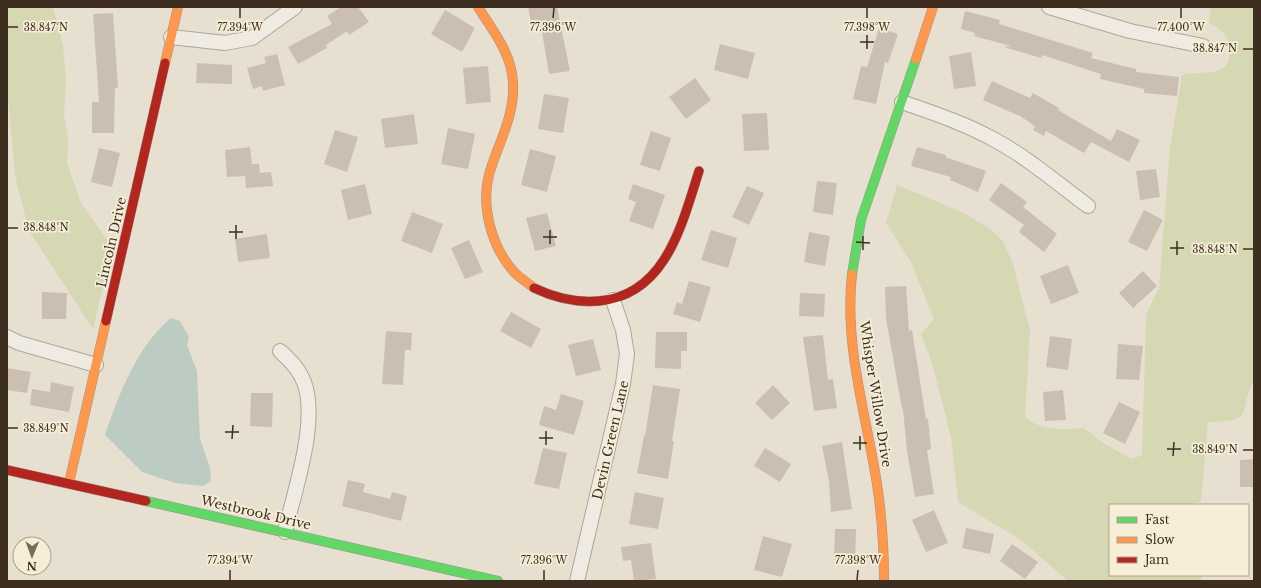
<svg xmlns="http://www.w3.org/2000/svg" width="1261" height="588" viewBox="0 0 1261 588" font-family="'Libre Baskerville',serif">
	<rect width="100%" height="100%" fill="#e7e0d1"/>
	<path fill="#d6d7b3" d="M 7,7 L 53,7 L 63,45 L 66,80 L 64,115 L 68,138 L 67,163 L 81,203 L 112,247 L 93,329 L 29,231 L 15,176 L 7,88 Z
		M 1211,7 L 1254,7 L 1254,380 C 1237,413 1257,421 1208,422 L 1201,502 L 1193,503 L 1193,505 L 1110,505 L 1110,575 L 1202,575 L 1202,581 L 1068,581 L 1021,540 L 958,502 L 951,437 L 932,363 L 921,334 L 934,319 L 911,262 L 886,223 L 897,185 L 962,212 L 989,228 L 1003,241 L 1013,264 L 1030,330 L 1025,417 C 1041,431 1063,430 1084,428 L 1103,443 L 1132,459 L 1142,455 L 1146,315 L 1159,288 L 1170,148 L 1182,75 C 1202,69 1234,81 1229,46 C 1227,34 1220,28 1209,23 Z"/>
	<path fill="#bcccc2" d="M 171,318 L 180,321 L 189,337 L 187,345 L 197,371 L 200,439 L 210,468 L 211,481 L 203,486 L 175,483 L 142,472 L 105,435 C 119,394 137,346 171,318 Z"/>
	<path fill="#cbbfb2" d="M 341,7 L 358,7 L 369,22 L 349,35 L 347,31 L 326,45 L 327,48 L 298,64 L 288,47 L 332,24 L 327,16 Z
		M 528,7 L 557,7 L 570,71 L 549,74 L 541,26 L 532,28 Z
		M 445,10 L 475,28 L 462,52 L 431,34 Z
		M 965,11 L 1000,20 L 999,24 L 1093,53 L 1091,58 L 1136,69 L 1136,72 L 1179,77 L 1177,96 L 1144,93 L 1144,89 L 1100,79 L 1101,74 L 1042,55 L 1041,58 L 1004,47 L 1011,46 L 974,36 L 975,33 L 961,29 Z
		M 113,13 L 118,88 L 115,88 L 114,133 L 92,133 L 92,102 L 99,102 L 93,14 Z
		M 879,28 L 898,34 L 888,63 L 885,62 L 876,104 L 853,99 L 861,66 L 867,67 Z
		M 720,44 L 755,53 L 748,79 L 714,70 Z
		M 971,52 L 976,86 L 954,89 L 949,56 Z
		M 277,54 L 285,85 L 263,91 L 262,86 L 253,89 L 247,68 L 266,63 L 264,57 Z
		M 197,63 L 232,65 L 232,84 L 196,83 Z
		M 488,66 L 491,102 L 466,104 L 463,68 Z
		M 695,78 L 711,100 L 686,119 L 669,97 Z
		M 992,81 L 1030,98 L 1033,93 L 1059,108 L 1058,110 L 1111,141 L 1117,129 L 1140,140 L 1129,162 L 1091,142 L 1084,153 L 1046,131 L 1044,136 L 1033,130 L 1035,126 L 1020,116 L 983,100 Z
		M 544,94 L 569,98 L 563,133 L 538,129 Z
		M 767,113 L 769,150 L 744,151 L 742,114 Z
		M 414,114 L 418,144 L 385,148 L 381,119 Z
		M 448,128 L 475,134 L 468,169 L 441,164 Z
		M 335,130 L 358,137 L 347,172 L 324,164 Z
		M 651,131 L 671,138 L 660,171 L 640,165 Z
		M 250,147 L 252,164 L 259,164 L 260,173 L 271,172 L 273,186 L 246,188 L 245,176 L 227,177 L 225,150 Z
		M 917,147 L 946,155 L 945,157 L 986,171 L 978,192 L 950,180 L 951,177 L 911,166 Z
		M 99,148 L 120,153 L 112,187 L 91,182 Z
		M 530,149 L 556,156 L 547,192 L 521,185 Z
		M 1156,169 L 1160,197 L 1140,200 L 1136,171 Z
		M 817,181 L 837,183 L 833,215 L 813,212 Z
		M 1001,183 L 1027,202 L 1023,207 L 1057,234 L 1044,252 L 1019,232 L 1024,225 L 989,200 Z
		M 365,184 L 372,214 L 348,220 L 341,190 Z
		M 633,184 L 665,195 L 653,229 L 629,221 L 636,202 L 628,199 Z
		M 747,186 L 764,193 L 749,225 L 732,217 Z
		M 1144,210 L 1163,220 L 1147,251 L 1128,242 Z
		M 412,212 L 443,224 L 432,253 L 401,241 Z
		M 547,213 L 556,246 L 535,251 L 526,218 Z
		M 711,230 L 737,238 L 728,268 L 701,260 Z
		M 809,232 L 830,236 L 825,266 L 804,262 Z
		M 267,234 L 270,258 L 238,262 L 235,239 Z
		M 469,240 L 483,272 L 465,279 L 451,248 Z
		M 1068,265 L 1079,293 L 1051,304 L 1040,276 Z
		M 1143,271 L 1157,286 L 1133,308 L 1119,293 Z
		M 689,281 L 711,287 L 700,322 L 673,314 L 677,302 L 682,304 Z
		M 906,286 L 909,331 L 912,330 L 926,419 L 928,419 L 931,449 L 927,450 L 934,494 L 915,497 L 907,451 L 903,409 L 902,409 L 886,318 L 885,287 Z
		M 42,292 L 67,293 L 66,319 L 42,319 Z
		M 800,293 L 825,294 L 824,317 L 799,316 Z
		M 511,312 L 541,329 L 531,348 L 500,331 Z
		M 386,331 L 412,333 L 411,350 L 405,350 L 403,385 L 382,384 Z
		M 656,332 L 687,332 L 687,351 L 681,351 L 681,369 L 655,368 Z
		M 823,335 L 828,380 L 833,379 L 837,408 L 814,411 L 803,337 Z
		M 1050,336 L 1072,339 L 1068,370 L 1046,367 Z
		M 593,339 L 601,370 L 576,376 L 568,345 Z
		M 1118,344 L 1143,346 L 1139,380 L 1116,379 Z
		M 7,368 L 31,372 L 27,393 L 7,390 Z
		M 51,382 L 74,387 L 69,412 L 30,405 L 32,389 L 50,392 Z
		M 653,385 L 680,389 L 672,441 L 674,441 L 668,479 L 637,473 L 644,436 L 645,436 Z
		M 773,385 L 790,403 L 772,420 L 755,403 Z
		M 1063,390 L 1066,420 L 1045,421 L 1043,392 Z
		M 251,393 L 273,393 L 272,427 L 250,426 Z
		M 561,394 L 584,401 L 574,435 L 539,425 L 544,406 L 556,410 Z
		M 1119,402 L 1140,412 L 1125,444 L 1103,433 Z
		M 842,442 L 852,509 L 831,512 L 829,481 L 822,446 Z
		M 543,448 L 567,453 L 559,489 L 534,484 Z
		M 765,448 L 791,464 L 780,482 L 754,466 Z
		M 1254,459 L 1254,487 L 1240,487 L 1240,460 Z
		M 348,480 L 365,484 L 363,492 L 390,499 L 392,492 L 407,496 L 401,521 L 342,506 Z
		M 635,492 L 664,498 L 658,529 L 629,524 Z
		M 934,510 L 948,543 L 926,552 L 912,520 Z
		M 966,528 L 994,534 L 990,554 L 962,548 Z
		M 835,529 L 856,529 L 855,561 L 834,560 Z
		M 763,536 L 792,544 L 782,577 L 754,570 Z
		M 651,543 L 656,579 L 634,581 L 631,560 L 623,561 L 621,547 Z
		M 1012,544 L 1038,562 L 1025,579 L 1000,561 Z"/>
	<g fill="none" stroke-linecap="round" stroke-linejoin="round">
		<defs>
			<path id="street" d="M 1049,7 L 1130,31 L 1203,46
				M 171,37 L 225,43 L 252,38 L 295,7
				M 902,102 C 933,113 964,123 993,139 C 1027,157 1057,183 1088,206
				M 7,337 L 19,343 L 96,365
				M 280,351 C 290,360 299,369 304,382 C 319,422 294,491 285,532
				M 577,581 L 623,384 L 627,354 L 623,330 L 613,300"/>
			<path id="fast" d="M 852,274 L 861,220 L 916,59
				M 146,501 L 498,581"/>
			<path id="slow" d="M 478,7 C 493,31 512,54 513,83 C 515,115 499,142 490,171 C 480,205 491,247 515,273 C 520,278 528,283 534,288
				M 916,59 L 933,7
				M 165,63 L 178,7
				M 852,274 C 844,346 866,414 877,484 C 882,517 884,548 884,581
				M 69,483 L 106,321"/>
			<path id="jam" d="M 534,288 C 555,298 576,303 599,301 C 666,295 682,224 699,171
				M 106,321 L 165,63
				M 7,470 L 146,501"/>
		</defs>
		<use href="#street" stroke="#ada599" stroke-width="16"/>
		<use href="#fast" stroke="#9c958a" stroke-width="10"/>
		<use href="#slow" stroke="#9c958a" stroke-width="10"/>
		<use href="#jam" stroke="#9c958a" stroke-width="10"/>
		<use href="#street" stroke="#efebe3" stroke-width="14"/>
		<use href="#fast" stroke="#63d668" stroke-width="9"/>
		<use href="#slow" stroke="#ff974d" stroke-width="9"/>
		<use href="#jam" stroke="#b3261e" stroke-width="9"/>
	</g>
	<path fill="none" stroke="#3d2e20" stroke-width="1.5" d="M 240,18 L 240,8M 553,18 L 554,8M 867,18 L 867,8M 1181,18 L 1181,8M 8,27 L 18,27M 860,42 L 874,42M 867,49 L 867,35M 1243,49 L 1253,49M 8,228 L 18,228M 229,232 L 243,232M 543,237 L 557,237M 236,239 L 236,225M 856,242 L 870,243M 550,244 L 550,230M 1170,248 L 1184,248M 1243,249 L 1253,249M 863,250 L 863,236M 1177,255 L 1177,241M 8,428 L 18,428M 225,432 L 239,432M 539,438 L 553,438M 232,439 L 233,425M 853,443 L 867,443M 546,445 L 546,431M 1167,449 L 1181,449M 860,450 L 860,436M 1243,450 L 1253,450M 1173,456 L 1174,442M 230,580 L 230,570M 544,580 L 544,570M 857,580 L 858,570"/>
	<g text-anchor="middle" stroke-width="3.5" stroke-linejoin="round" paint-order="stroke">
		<g font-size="13" fill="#3d2e20" stroke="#f7eed8">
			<text transform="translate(111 242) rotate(-77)" y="5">Lincoln Drive</text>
			<text transform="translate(876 394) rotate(81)" y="5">Whisper Willow Drive</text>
			<text transform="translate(610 440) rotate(-77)" y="5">Devin Green Lane</text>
			<text transform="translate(256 512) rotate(13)" y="5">Westbrook Drive</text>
		</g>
	</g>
	<g font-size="10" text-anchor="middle" fill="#3d2e20" stroke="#f7eed8" stroke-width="3.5" stroke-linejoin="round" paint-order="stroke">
		<text x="46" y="31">38.847°N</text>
		<text x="240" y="31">77.394°W</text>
		<text x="553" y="31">77.396°W</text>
		<text x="867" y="31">77.398°W</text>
		<text x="1181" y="31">77.400°W</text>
		<text x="1215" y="52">38.847°N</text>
		<text x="46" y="231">38.848°N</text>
		<text x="1215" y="253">38.848°N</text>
		<text x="46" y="432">38.849°N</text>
		<text x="1215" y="453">38.849°N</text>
		<text x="230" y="564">77.394°W</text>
		<text x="544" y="564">77.396°W</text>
		<text x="858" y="564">77.398°W</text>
	</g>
	<rect width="1261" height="588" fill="none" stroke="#3d2e20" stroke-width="16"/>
	<rect x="1109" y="504" width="140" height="72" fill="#f7eed8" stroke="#ada18e"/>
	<rect x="1117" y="517" width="20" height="6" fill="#63d668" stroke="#ada18e"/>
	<text x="1145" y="524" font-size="12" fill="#3d2e20">Fast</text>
	<rect x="1117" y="537" width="20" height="6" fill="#ff974d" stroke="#ada18e"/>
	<text x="1145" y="544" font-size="12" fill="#3d2e20">Slow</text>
	<rect x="1117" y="557" width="20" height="6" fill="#b3261e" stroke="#ada18e"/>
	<text x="1145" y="564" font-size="12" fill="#3d2e20">Jam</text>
	<g transform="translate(32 556) rotate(181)"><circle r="19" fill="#f7eed8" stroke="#ada18e"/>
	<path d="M0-3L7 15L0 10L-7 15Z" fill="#786c5e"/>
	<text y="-6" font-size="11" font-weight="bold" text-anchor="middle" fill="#3d2e20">N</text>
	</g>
</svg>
